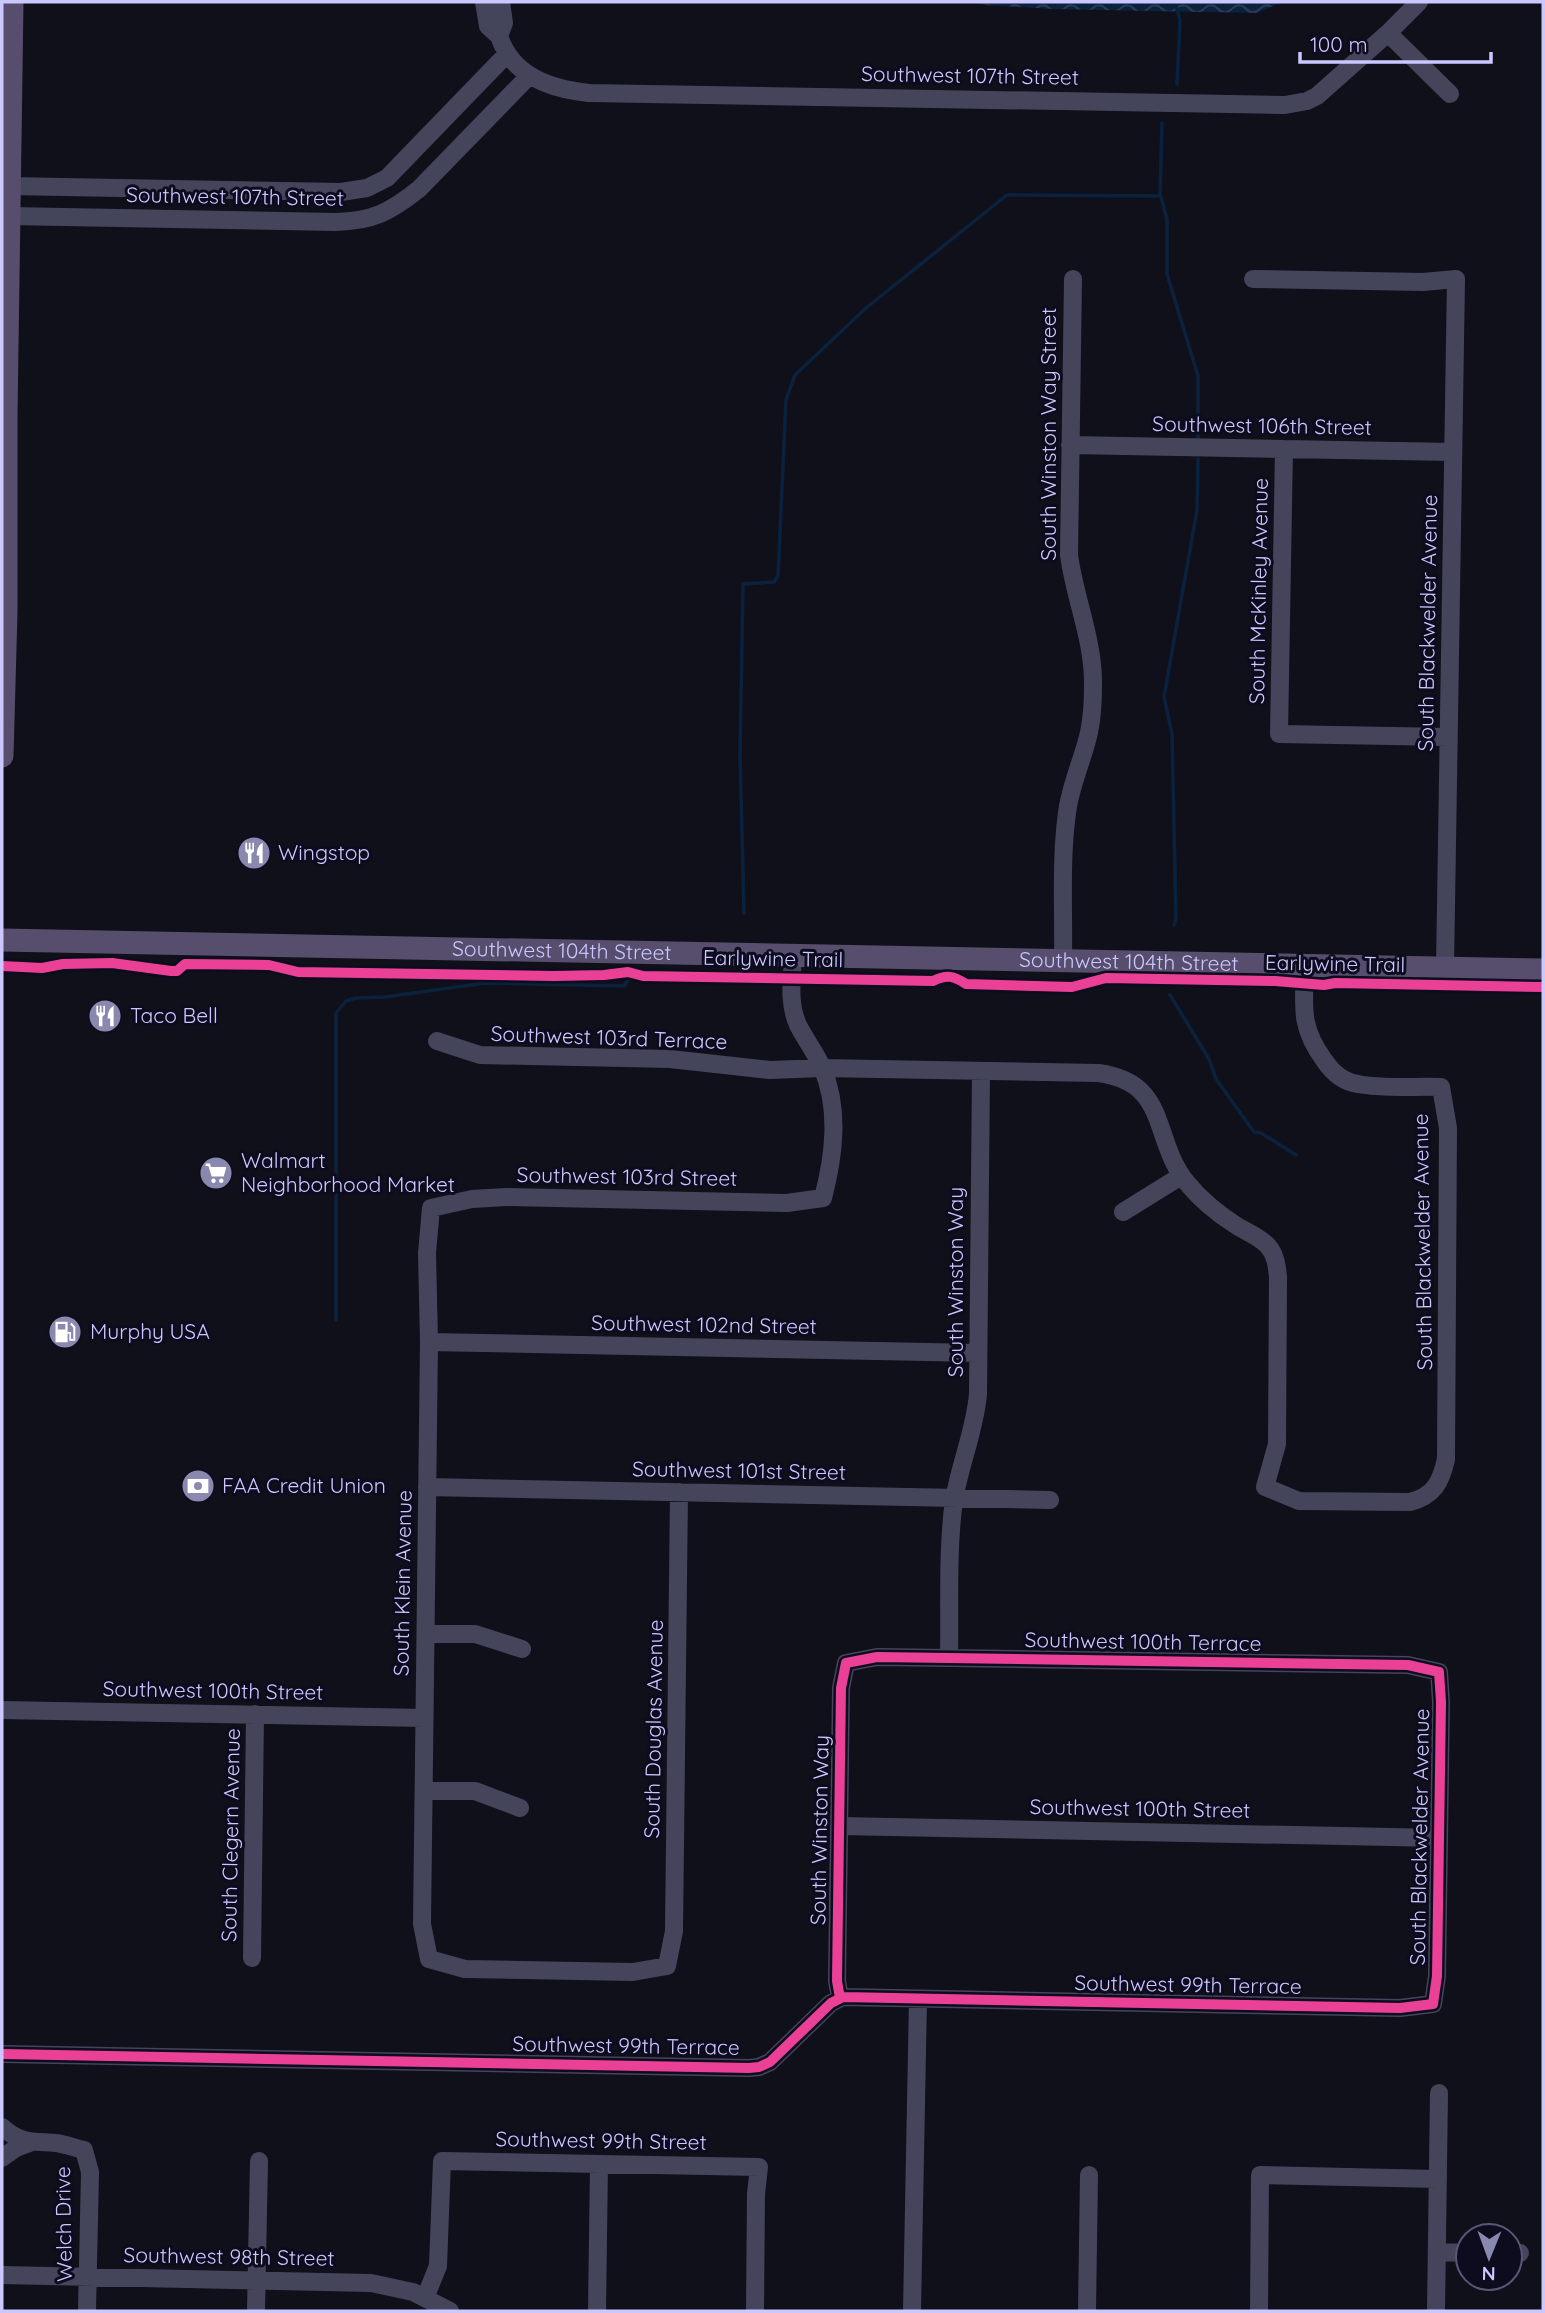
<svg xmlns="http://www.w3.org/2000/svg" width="1545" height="2313" viewBox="0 0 1545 2313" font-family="Quicksand,sans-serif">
	<defs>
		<pattern id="water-waves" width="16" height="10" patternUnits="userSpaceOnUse" patternTransform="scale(1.75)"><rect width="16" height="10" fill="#0b223e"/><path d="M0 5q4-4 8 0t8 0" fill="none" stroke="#2d415b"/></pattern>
	</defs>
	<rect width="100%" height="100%" fill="#10101a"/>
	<path fill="url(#water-waves)" d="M 972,2 L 1282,2 L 1257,13 L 1052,9 L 985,5 Z"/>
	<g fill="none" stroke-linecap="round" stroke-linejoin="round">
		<path stroke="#0b223e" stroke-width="3.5" d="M 1175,2 L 1180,20 L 1177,84
			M 1161,197 L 1167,219 L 1167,274 L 1198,376 L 1198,438
			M 744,913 L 740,754 L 743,584 L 774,582 L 778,576 L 786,400 L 795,375 L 866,308 L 1007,195 L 1160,196 L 1162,123
			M 1174,925 L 1176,919 L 1172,734 L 1164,697 L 1197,510 L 1198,459
			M 1170,995 L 1209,1059 L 1216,1079 L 1254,1132 L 1261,1133 L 1296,1155
			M 336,1320 L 336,1013 L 346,1001 L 356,998 L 385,997 L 485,983 L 624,986 L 629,979"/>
		<path stroke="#44455b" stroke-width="18" d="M 484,2 L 488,26 L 499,36
			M 1388,33 L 1450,94
			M 499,36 C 512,76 550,89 589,93 L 1285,105 L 1307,101 L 1317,96 L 1388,33 L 1419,2
			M 499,36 L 504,23 L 501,2
			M 9,186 L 341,192 L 367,188 L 387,178 L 507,54
			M 9,216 L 336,222 C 373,221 390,212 419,189 L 529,76
			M 1253,279 L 1423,282 L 1456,279 L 1445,968
			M 1070,445 L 1453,452
			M 1284,449 L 1279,734 L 1448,737
			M 1063,961 C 1064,910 1060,856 1068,806 C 1072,784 1080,765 1086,744 C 1092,725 1093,706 1093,686 C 1094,641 1075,600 1069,555 L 1073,279
			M 437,1041 L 480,1055 L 670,1059 L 770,1070 L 822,1068 L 1098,1073 C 1170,1082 1151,1139 1187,1183 C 1201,1200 1218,1214 1237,1226 C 1247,1232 1260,1237 1268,1246 C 1276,1255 1277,1267 1278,1277 L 1277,1444 L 1265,1487 L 1299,1501 L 1410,1502 C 1434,1496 1441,1482 1446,1459 L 1448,1128 L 1441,1087 C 1414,1086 1385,1089 1358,1084 C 1343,1082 1332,1072 1324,1060 C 1299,1026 1304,1006 1305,966
			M 1123,1212 L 1181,1176
			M 429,1342 L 978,1353
			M 427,1487 L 1050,1500
			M 679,1492 L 674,1931 L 667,1966 L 633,1972 L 465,1969 L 429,1959 L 422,1924 L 429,1342 L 427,1253 L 431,1208 L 472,1199 L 506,1197 L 787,1203 L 823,1198 C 834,1156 840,1109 822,1067 C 815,1052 805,1039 798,1025 C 788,1003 792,979 793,956
			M 426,1634 L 475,1634 L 522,1649
			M 949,1658 C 950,1605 947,1552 954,1500 C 960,1464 975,1430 978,1394 L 981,1072
			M 2,1710 L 424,1718
			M 425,1791 L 475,1791 L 520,1808
			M 840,1826 L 1439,1838
			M 252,1958 L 255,1714
			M 2,2054 L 749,2068 L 759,2067 L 770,2062 L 831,2003 L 843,1997 L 1400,2008 L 1433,2004 L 1437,1976 L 1441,1702 L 1439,1672 L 1408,1665 L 949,1658 L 877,1657 L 846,1663 L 841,1688 L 837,1981 L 840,1998
			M 2,2127 C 21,2144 32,2141 56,2143 C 65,2144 75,2148 84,2150 L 90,2172 L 87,2311
			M 2,2158 L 16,2148 L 29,2143
			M 1437,2252 L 1468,2253
			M 1510,2253 L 1520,2253
			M 2,2275 L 371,2283 L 413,2292 L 450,2311
			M 425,2298 L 438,2266 L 442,2161 L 759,2167 L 756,2194 L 755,2311
			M 256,2311 L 259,2161
			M 597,2311 L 599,2164
			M 912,2311 L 918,1999
			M 1087,2311 L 1089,2175
			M 1259,2311 L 1260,2175 L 1438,2179
			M 1436,2311 L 1439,2093"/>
		<g stroke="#574e6d" stroke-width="23">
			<path d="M 2,756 L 6,612 L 6,415 L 12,2"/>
			<path id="s1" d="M 2,940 L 1543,970"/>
		</g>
		<defs>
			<path id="cycleway" d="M 2,966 L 42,968 L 63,964 L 112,963 L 171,971 L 177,971 L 185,964 L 269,965 L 298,972 L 554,976 L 604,975 L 628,972 L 643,976 L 933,981 C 947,974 954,976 966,984 L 1072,987 L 1106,978 L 1275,981 L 1324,985 L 1335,983 L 1543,987
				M 2,2054 L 749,2068 L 759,2067 L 770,2062 L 831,2003 L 843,1997 L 1400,2008 L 1433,2004 L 1437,1976 L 1441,1702 L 1439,1672 L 1408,1665 L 949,1658 L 877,1657 L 846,1663 L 841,1688 L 837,1981 L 840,1998"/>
		</defs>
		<use href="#cycleway" stroke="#0d0c1e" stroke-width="15"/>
		<use href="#cycleway" stroke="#ea4096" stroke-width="10"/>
	</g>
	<defs>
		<symbol id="restaurant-disc" viewBox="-11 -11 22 22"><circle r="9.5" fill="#8988af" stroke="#0d0c1e"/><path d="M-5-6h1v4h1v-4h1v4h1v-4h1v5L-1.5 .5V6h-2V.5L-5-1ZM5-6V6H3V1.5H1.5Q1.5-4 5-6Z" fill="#fff"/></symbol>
		<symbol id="supermarket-disc" viewBox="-11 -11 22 22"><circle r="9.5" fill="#8988af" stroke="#0d0c1e"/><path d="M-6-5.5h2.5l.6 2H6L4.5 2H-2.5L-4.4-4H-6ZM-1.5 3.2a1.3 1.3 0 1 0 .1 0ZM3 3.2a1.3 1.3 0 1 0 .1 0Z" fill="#fff"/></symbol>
		<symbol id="fuel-disc" viewBox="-11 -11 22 22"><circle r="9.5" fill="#8988af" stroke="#0d0c1e"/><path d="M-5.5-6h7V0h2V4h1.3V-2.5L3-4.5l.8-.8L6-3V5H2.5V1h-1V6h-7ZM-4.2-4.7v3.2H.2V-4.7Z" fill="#fff"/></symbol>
		<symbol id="bank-disc" viewBox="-11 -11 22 22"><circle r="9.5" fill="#8988af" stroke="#0d0c1e"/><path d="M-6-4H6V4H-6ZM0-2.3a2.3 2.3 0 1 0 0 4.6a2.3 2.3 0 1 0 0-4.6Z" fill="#fff"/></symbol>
	</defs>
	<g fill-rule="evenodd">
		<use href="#restaurant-disc" x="235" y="834" width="38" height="38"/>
		<use href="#restaurant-disc" x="86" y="997" width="38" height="38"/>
		<use href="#supermarket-disc" x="197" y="1154" width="38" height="38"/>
		<use href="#fuel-disc" x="46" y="1313" width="38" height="38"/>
		<use href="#bank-disc" x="179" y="1467" width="38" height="38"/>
	</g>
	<g text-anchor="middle" stroke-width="6" stroke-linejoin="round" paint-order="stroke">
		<g font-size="21" fill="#cac8ff" stroke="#0d0c1e">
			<text transform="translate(970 76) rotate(1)" y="7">Southwest 107th Street</text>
			<text transform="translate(235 197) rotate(1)" y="7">Southwest 107th Street</text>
			<text transform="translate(1262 426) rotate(1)" y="7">Southwest 106th Street</text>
			<text transform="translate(1049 434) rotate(-90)" y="7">South Winston Way Street</text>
			<text transform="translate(1259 591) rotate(-89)" y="7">South McKinley Avenue</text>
			<text transform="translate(1428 623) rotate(-89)" y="7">South Blackwelder Avenue</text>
			<text dy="7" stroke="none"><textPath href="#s1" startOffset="560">Southwest 104th Street</textPath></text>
			<text transform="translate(773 959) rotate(1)" y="7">Earlywine Trail</text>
			<text dy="7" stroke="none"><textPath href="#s1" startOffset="1127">Southwest 104th Street</textPath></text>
			<text transform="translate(1335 964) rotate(1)" y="7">Earlywine Trail</text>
			<text transform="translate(609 1038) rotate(2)" y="7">Southwest 103rd Terrace</text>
			<text transform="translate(627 1177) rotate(1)" y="7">Southwest 103rd Street</text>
			<text transform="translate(1423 1242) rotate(-91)" y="7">South Blackwelder Avenue</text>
			<text transform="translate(956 1282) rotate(-90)" y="7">South Winston Way</text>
			<text transform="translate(704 1325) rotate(1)" y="7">Southwest 102nd Street</text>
			<text transform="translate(739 1471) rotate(1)" y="7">Southwest 101st Street</text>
			<text transform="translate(403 1583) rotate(-89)" y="7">South Klein Avenue</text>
			<text transform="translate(1143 1642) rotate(1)" y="7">Southwest 100th Terrace</text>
			<text transform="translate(213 1691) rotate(1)" y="7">Southwest 100th Street</text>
			<text transform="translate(654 1729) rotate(-89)" y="7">South Douglas Avenue</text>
			<text transform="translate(1140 1809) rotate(1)" y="7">Southwest 100th Street</text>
			<text transform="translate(820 1830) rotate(-89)" y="7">South Winston Way</text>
			<text transform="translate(231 1835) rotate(-89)" y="7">South Clegern Avenue</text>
			<text transform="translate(1420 1837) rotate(-89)" y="7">South Blackwelder Avenue</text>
			<text transform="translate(1188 1985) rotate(1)" y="7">Southwest 99th Terrace</text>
			<text transform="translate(626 2046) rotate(1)" y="7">Southwest 99th Terrace</text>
			<text transform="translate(601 2141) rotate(1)" y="7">Southwest 99th Street</text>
			<text transform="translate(64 2224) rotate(-91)" y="7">Welch Drive</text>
			<text transform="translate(229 2257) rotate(1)" y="7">Southwest 98th Street</text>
		</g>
		<g font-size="21" fill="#cac8ff" stroke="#0d0c1e" text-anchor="start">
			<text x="278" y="860">Wingstop</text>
			<text x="130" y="1023">Taco Bell</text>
			<text x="241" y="1168">Walmart<tspan x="241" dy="24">Neighborhood Market</tspan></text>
			<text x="90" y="1339">Murphy USA</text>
			<text x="222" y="1493">FAA Credit Union</text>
		</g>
	</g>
	<rect width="1545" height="2313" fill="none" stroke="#cac8ff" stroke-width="7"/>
	<g transform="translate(1489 2257) rotate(181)"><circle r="33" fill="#0d0c1e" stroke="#595778" stroke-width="2"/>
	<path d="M0-5L12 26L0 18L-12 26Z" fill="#8988af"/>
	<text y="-10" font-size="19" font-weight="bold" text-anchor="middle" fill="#cac8ff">N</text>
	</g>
	<path d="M1300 52v10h191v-10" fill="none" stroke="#cac8ff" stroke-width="3.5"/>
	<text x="1310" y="52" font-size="21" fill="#cac8ff" stroke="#0d0c1e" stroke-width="5" paint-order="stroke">100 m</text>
</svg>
